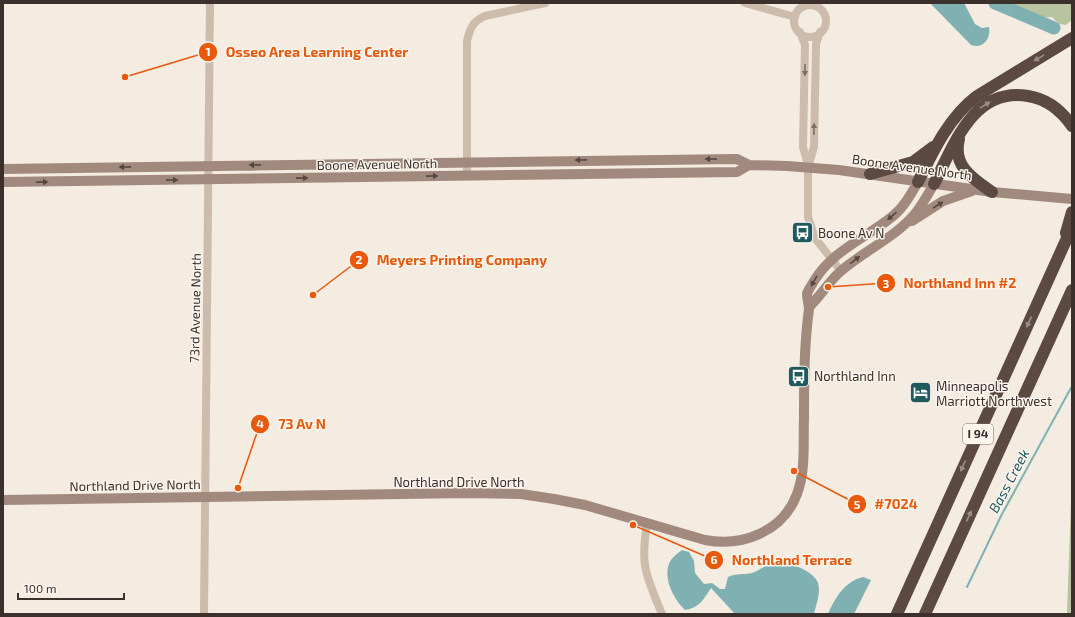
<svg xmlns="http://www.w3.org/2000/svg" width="1075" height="617" viewBox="0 0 1075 617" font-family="'Exo 2',sans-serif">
	<rect width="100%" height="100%" fill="#f4ebe1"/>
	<path fill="#b8c4a0" d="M 1011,3 L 1072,3 L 1072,20 L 1066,25 L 1059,24 L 1052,17 L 1039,18 Z
		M 1072,496 L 1072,614 L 1067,614 L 1071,499 Z"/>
	<path fill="#7fb0b2" d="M 930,3 L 964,3 L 975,24 L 982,28 L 989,27 C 991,39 983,49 971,45 Z
		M 682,550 L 689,552 L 694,561 L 695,573 L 704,584 L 712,583 L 720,589 L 725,589 L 728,577 C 736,573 743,575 752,573 C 760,570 767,564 775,563 C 787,560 814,571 818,583 C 821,593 816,605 814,614 L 735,614 L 711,588 C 704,599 699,608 685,610 C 674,600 663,579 669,564 C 671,558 677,554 682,550 Z
		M 863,577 L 871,580 L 854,614 L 828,614 C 835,598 845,581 863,577 Z"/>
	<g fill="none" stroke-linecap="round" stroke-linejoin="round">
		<path stroke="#7fb0b2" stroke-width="2" d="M 967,587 L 1001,516 L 1072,386"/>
		<path stroke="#7fb0b2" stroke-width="13" d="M 995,3 L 1054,28"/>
		<path stroke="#cdbbac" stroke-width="8" d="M 745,3 L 795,17
			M794 21a16 16 0 1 1 32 0a16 16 0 1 1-32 0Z
			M 800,32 L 805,45 L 803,147 L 808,165
			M 820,32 L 816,44 L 814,147 L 808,167 L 808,217 L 815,238 L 841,271
			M 467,175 L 467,41 C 470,28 473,21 485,16 L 545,3
			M 647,524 C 640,566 646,575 662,614
			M 204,614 L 210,3"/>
		<path stroke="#a18a7d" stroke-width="10" d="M 3,169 L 737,159 L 749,165 L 787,166 L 839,170 L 992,192 L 1072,199
			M 3,182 L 737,172 L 749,165
			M 912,221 L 943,201 L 972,191
			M 809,307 C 821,296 828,282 841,271 C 864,251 894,238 914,215 C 922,206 928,194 934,184
			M 3,500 L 468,493 L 521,494 L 554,499 L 585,505 L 705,540 C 742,547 783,532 797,494 C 806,470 803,443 804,418 C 804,382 804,346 809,309 C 809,305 807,299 807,294 C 808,290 812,285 814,281 C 833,250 866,238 893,216 C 904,207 911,194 918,182"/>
		<path stroke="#5c4a42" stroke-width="12" d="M 959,139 C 952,166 973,179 992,192
			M 870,174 L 913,162 L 933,147
			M 918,182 C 933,151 949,117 977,96 L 1072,38
			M 934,184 C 954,145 973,87 1028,96 C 1047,99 1061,110 1072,126
			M 1066,233 L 1072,212
			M 897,614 L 1072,227
			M 925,614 L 1072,290"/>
	</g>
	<defs><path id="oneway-solid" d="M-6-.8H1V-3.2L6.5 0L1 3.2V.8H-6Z"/></defs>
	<g fill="#9c8e87">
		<use href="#oneway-solid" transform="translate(1039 58) rotate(149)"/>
		<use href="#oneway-solid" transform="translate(985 105) rotate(-32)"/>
		<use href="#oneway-solid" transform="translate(1029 322) rotate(115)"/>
		<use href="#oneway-solid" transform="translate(963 466) rotate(114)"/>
		<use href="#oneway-solid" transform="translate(969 516) rotate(-65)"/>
	</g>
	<g fill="#7d6f65">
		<use href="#oneway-solid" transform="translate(805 70) rotate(91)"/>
		<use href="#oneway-solid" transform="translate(814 129) rotate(-89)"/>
	</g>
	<g fill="#544640">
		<use href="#oneway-solid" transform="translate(711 159) rotate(180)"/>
		<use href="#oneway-solid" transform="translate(581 160) rotate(179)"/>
		<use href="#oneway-solid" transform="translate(255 165) rotate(179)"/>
		<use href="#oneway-solid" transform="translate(125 167) rotate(179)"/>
		<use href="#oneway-solid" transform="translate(432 176) rotate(-1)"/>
		<use href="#oneway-solid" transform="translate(302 178) rotate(-1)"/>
		<use href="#oneway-solid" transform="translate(172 180) rotate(-1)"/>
		<use href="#oneway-solid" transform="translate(42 182) rotate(-1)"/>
		<use href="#oneway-solid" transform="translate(938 205) rotate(-32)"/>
		<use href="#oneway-solid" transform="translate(892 216) rotate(139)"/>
		<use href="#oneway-solid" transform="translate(855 260) rotate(-37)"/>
		<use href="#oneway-solid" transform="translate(814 281) rotate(120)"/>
	</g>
	<defs>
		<symbol id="bus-square" viewBox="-11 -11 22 22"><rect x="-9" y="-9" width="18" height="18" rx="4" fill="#1f5a5e" stroke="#fbf5ee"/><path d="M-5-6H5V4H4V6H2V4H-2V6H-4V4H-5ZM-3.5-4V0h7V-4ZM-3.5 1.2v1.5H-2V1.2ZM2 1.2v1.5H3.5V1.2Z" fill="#fff"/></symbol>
		<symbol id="hotel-square" viewBox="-11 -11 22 22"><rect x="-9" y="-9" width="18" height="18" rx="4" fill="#1f5a5e" stroke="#fbf5ee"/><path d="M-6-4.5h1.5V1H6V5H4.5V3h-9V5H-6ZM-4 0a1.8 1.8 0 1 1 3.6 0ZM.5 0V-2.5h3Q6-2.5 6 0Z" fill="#fff"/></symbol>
	</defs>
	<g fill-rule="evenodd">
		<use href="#bus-square" x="790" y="220" width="25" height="25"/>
		<use href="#bus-square" x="786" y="364" width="25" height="25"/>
		<use href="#hotel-square" x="908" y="380" width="25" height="25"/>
	</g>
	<g text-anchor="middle" stroke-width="3" stroke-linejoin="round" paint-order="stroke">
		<rect fill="#fbf5ee" stroke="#756b66" stroke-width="1" x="963" y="424" width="30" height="20" rx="3"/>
		<g font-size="12" font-weight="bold" fill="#3b302b">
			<text x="978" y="438">I 94</text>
		</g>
		<g font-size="13" fill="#3b302b" stroke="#fbf5ee">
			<text transform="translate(377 164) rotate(-1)" y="5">Boone Avenue North</text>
			<text transform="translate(912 167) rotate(8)" y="5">Boone Avenue North</text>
			<text transform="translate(195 308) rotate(-89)" y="5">73rd Avenue North</text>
			<text x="459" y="487">Northland Drive North</text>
			<text transform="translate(135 485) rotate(-1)" y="5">Northland Drive North</text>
		</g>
		<g font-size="13" fill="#3b302b" stroke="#fbf5ee" text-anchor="start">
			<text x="818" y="238">Boone Av N</text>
			<text x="814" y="381">Northland Inn</text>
			<text x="936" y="391">Minneapolis<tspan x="936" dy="15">Marriott Northwest</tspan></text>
		</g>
		<g font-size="14" font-style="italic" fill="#1f5a5e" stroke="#fbf5ee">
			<text transform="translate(1009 481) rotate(-62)" y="5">Bass Creek</text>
		</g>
	</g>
	<path fill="none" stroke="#e8590c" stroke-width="1.5" d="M125 77L208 52M313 295L359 260M828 287L886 283M238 488L260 424M794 471L857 504M633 525L714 560"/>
	<g fill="#e8590c" stroke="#fbf5ee" stroke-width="1.5">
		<circle cx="125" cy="77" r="4"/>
		<circle cx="313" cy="295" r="4"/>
		<circle cx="828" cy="287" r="4"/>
		<circle cx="238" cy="488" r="4"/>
		<circle cx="794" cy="471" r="4"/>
		<circle cx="633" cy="525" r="4"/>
		<circle cx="208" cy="52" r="10"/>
		<circle cx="359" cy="260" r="10"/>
		<circle cx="886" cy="283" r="10"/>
		<circle cx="260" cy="424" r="10"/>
		<circle cx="857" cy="504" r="10"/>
		<circle cx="714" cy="560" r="10"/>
	</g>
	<g font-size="12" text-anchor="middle" font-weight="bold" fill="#fff">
		<text x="208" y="56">1</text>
		<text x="359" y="264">2</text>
		<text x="886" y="288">3</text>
		<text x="260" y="428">4</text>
		<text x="857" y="509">5</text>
		<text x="714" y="564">6</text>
	</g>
	<g font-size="14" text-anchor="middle" font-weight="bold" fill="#e8590c" stroke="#fbf5ee" stroke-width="3" stroke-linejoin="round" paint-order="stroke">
		<text x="317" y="57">Osseo Area Learning Center</text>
		<text x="462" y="265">Meyers Printing Company</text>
		<text x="960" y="288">Northland Inn #2</text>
		<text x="302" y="429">73 Av N</text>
		<text x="896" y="509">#7024</text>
		<text x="792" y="565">Northland Terrace</text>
	</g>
	<rect width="1075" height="617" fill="none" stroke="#3b302b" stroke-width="8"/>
	<path d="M18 593v6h106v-6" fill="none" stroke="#3b302b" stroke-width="2"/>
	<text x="24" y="593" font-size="12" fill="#3b302b" stroke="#fbf5ee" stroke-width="3" paint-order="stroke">100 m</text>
</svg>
